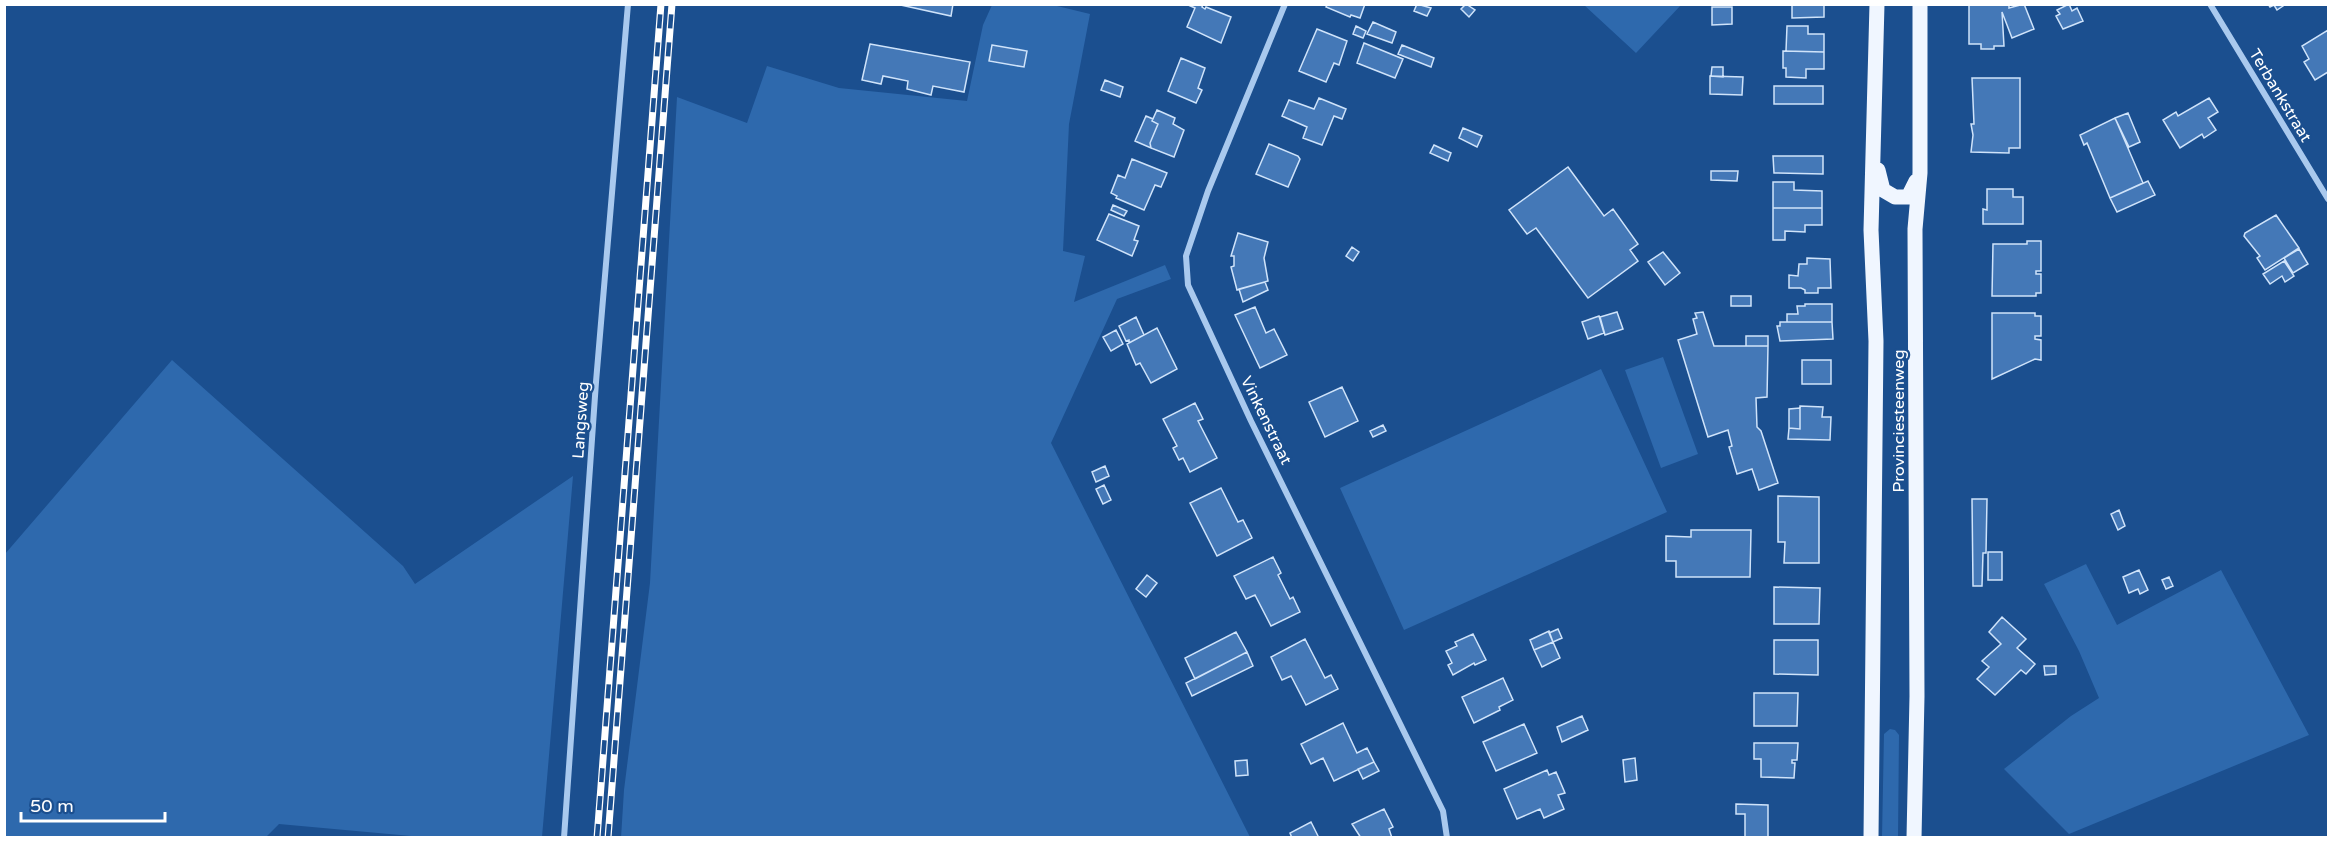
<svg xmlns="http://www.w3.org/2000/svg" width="2333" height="842" viewBox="0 0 2333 842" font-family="'Varela Round',sans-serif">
	<rect width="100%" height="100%" fill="#1b4f8f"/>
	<path fill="#2e69ad" d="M 992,5 L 1053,5 L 1090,14 L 1069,124 L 1063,251 L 1085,256 L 1074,302 L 1165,265 L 1171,279 L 1117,299 L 1051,443 L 1250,837 L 621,838 L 624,790 L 650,583 L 677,97 L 747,123 L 767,66 L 839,88 L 967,101 L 983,25 Z
		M 1584,5 L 1681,5 L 1636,53 Z
		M 1663,357 L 1698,454 L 1661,468 L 1625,370 Z
		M 172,360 L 403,566 L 415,584 L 573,476 L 542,837 L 422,837 L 279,824 L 266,837 L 5,837 L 5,554 Z
		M 1601,369 L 1667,512 L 1404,630 L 1340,488 Z
		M 2086,564 L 2117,625 L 2221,570 L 2309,735 L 2069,834 L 2004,769 L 2071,716 L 2099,698 L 2079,651 L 2044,584 Z
		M 1890,729 L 1895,730 L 1899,735 L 1898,837 L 1882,837 L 1884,734 Z"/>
	<path fill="#4478b7" stroke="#cfe3fa" stroke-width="1.5" d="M 896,4 L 953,4 L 951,16 Z
		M 1186,4 L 1203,4 L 1202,7 L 1205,9 L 1206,7 L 1231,17 L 1221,43 L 1187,27 L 1195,8 Z
		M 1328,4 L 1365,4 L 1360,18 L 1351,15 L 1350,17 L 1326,7 Z
		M 1417,4 L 1431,8 L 1427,16 L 1414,11 Z
		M 1466,4 L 1475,10 L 1469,17 L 1461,9 Z
		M 1792,4 L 1824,4 L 1824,17 L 1792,18 Z
		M 1969,4 L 2009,4 L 2009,8 L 2024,4 L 2034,29 L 2012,38 L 2002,12 L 2004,46 L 1994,46 L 1994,49 L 1981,49 L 1981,44 L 1969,44 Z
		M 2069,4 L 2072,11 L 2077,8 L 2083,21 L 2063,29 L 2056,16 L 2060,14 L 2057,10 Z
		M 2268,4 L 2286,4 L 2277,10 L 2274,5 L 2270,7 Z
		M 1712,7 L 1732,7 L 1732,24 L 1712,25 Z
		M 1373,22 L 1396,32 L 1392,43 L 1367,34 Z
		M 1356,26 L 1366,31 L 1363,38 L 1353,34 Z
		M 1787,26 L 1808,26 L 1808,34 L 1824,34 L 1824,52 L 1786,51 Z
		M 1317,29 L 1347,41 L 1339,65 L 1334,63 L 1326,82 L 1299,71 Z
		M 2328,30 L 2328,72 L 2315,80 L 2304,62 L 2309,59 L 2302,46 Z
		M 1364,43 L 1403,59 L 1395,78 L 1357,63 Z
		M 870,44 L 970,62 L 964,92 L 933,86 L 931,95 L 907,89 L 908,81 L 883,76 L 881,84 L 862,80 Z
		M 992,45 L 1027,51 L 1024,67 L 989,61 Z
		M 1402,45 L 1434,58 L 1431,67 L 1398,54 Z
		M 1783,51 L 1824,52 L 1824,69 L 1806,69 L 1806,78 L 1786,77 L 1786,68 L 1783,68 Z
		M 1181,58 L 1205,68 L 1198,88 L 1202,90 L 1196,103 L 1168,91 Z
		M 1712,67 L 1723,67 L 1723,77 L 1711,76 Z
		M 1710,76 L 1743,77 L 1742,95 L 1710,94 Z
		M 1972,78 L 2020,78 L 2020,148 L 2009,148 L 2009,153 L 1971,152 L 1973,135 L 1971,124 L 1974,124 Z
		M 1105,80 L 1123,87 L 1120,97 L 1101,90 Z
		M 1774,86 L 1823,86 L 1823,104 L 1774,104 Z
		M 1319,98 L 1346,109 L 1342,119 L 1334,116 L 1322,145 L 1303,138 L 1307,127 L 1282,116 L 1289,100 L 1314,109 Z
		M 2209,98 L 2218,112 L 2208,118 L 2216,130 L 2204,138 L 2202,134 L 2180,148 L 2163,120 L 2176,112 L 2178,116 Z
		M 1157,110 L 1175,118 L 1173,124 L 1184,130 L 1174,157 L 1151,148 L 1150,143 L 1158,124 L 1152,121 Z
		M 2128,113 L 2140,142 L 2129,147 L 2115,118 Z
		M 1146,116 L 1153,119 L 1152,121 L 1158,124 L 1150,143 L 1151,148 L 1135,141 Z
		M 2115,118 L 2143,183 L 2110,198 L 2087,143 L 2084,145 L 2080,135 Z
		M 1463,128 L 1482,136 L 1477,147 L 1459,138 Z
		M 1269,144 L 1298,156 L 1300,159 L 1288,187 L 1256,174 Z
		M 1434,145 L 1451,153 L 1448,161 L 1430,153 Z
		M 1773,156 L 1823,156 L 1823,174 L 1774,173 Z
		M 1132,159 L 1167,173 L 1161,187 L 1155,185 L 1144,210 L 1116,198 L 1117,196 L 1111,193 L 1118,175 L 1125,178 Z
		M 1568,167 L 1604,216 L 1613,209 L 1638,244 L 1630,250 L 1638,261 L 1588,298 L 1536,228 L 1527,234 L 1509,210 Z
		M 1711,171 L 1738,171 L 1737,181 L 1711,180 Z
		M 2148,181 L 2155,195 L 2117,212 L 2110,198 Z
		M 1773,182 L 1794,182 L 1794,190 L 1822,191 L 1822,208 L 1773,208 Z
		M 1987,189 L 2013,189 L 2013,197 L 2023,197 L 2023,224 L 1983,224 L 1983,209 L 1987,210 Z
		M 1113,205 L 1127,211 L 1124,216 L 1111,210 Z
		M 1773,208 L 1822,208 L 1822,225 L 1805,225 L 1805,232 L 1785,231 L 1785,240 L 1773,240 Z
		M 1109,214 L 1139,226 L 1134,240 L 1138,241 L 1132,256 L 1097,240 Z
		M 2276,215 L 2299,248 L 2265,270 L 2257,258 L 2260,256 L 2244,236 L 2245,233 Z
		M 1238,233 L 1268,242 L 1264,258 L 1268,281 L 1237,290 L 1231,267 L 1234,266 L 1234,256 L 1231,256 Z
		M 2027,241 L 2041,241 L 2041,271 L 2036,271 L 2036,274 L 2041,274 L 2041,293 L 2036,293 L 2036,296 L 1992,296 L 1993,244 L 2027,244 Z
		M 1352,247 L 1359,252 L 1353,261 L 1346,256 Z
		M 2299,249 L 2308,264 L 2293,273 L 2284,258 Z
		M 1663,252 L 1680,273 L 1665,285 L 1648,262 Z
		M 1807,258 L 1830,259 L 1831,288 L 1818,288 L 1818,293 L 1805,293 L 1805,290 L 1801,288 L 1789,288 L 1789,275 L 1798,276 L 1799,264 L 1807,264 Z
		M 2284,261 L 2294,276 L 2285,282 L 2282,276 L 2270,284 L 2263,274 Z
		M 1265,282 L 1268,290 L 1243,302 L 1239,289 Z
		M 1731,296 L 1751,296 L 1751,306 L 1731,306 Z
		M 1805,304 L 1832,304 L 1832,322 L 1787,322 L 1787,314 L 1798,314 L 1797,306 L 1805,306 Z
		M 1255,307 L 1266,333 L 1274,329 L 1287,355 L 1260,368 L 1235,315 Z
		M 1617,312 L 1623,329 L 1605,335 L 1600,317 Z
		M 1703,312 L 1714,346 L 1768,346 L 1767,397 L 1756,398 L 1757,427 L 1761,431 L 1778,483 L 1759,490 L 1752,469 L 1737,474 L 1729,447 L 1732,446 L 1728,430 L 1708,437 L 1678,340 L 1697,334 L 1693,319 L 1697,318 L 1695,313 Z
		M 1992,313 L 2035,313 L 2035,316 L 2041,316 L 2041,336 L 2035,336 L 2035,339 L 2041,340 L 2041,360 L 2035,359 L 1992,379 Z
		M 1599,316 L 1604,333 L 1588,339 L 1582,322 Z
		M 1136,317 L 1144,335 L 1129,343 L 1129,340 L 1126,341 L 1119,326 Z
		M 1780,322 L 1832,322 L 1833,339 L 1780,341 L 1777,326 L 1780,326 Z
		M 1157,328 L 1177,369 L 1151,383 L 1140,363 L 1136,365 L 1127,344 Z
		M 1116,330 L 1123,344 L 1111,351 L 1103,337 Z
		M 1746,336 L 1768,336 L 1768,346 L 1746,346 Z
		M 1802,360 L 1831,360 L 1831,384 L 1802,384 Z
		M 1342,387 L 1358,421 L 1325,437 L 1309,402 Z
		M 1195,403 L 1203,419 L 1198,421 L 1217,458 L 1190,472 L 1183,458 L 1179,460 L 1173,448 L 1177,446 L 1163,419 Z
		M 1800,406 L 1823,407 L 1822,417 L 1831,417 L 1830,440 L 1788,439 L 1789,428 L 1800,429 Z
		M 1800,408 L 1800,429 L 1789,428 L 1789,409 Z
		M 1383,425 L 1386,431 L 1373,437 L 1370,431 Z
		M 1105,466 L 1109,476 L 1096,482 L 1092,472 Z
		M 1104,485 L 1111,500 L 1103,504 L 1096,489 Z
		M 1221,488 L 1238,522 L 1243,520 L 1252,538 L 1217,556 L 1190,503 Z
		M 1778,496 L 1819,497 L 1819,563 L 1784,563 L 1785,542 L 1778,542 Z
		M 1972,499 L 1987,499 L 1986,553 L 1983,553 L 1982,586 L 1973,586 Z
		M 2119,510 L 2125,526 L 2118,530 L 2111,514 Z
		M 1691,530 L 1751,530 L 1750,577 L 1676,577 L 1676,561 L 1666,561 L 1666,536 L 1691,537 Z
		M 1988,552 L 2002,552 L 2002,580 L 1988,580 Z
		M 1273,557 L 1281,573 L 1278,575 L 1290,599 L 1293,597 L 1300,612 L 1271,626 L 1255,595 L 1246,599 L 1234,576 Z
		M 2139,570 L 2148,590 L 2140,594 L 2138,589 L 2129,593 L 2123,577 Z
		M 1147,575 L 1157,583 L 1146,597 L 1136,589 Z
		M 2169,577 L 2173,586 L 2166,589 L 2162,580 Z
		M 1774,587 L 1820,588 L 1819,624 L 1774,624 Z
		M 2002,617 L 2026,639 L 2017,648 L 2035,664 L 2026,674 L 2021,670 L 1995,695 L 1977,679 L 1989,667 L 1982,661 L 2001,644 L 1989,632 Z
		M 1558,629 L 1562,638 L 1553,642 L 1549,633 Z
		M 1549,631 L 1553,642 L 1534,650 L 1530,640 Z
		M 1236,632 L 1247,652 L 1195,679 L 1185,658 Z
		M 1473,634 L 1486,660 L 1475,665 L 1474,663 L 1453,675 L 1448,665 L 1452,663 L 1446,651 L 1457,646 L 1455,642 Z
		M 1305,639 L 1325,678 L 1331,675 L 1338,689 L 1306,705 L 1291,676 L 1282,680 L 1271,657 Z
		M 1774,640 L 1818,640 L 1818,675 L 1774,674 Z
		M 1553,642 L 1560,658 L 1542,667 L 1534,650 Z
		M 1247,652 L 1253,666 L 1192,696 L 1186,683 Z
		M 2044,666 L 2056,666 L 2056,674 L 2045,675 Z
		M 1503,678 L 1513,700 L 1499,707 L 1500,710 L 1474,723 L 1462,697 Z
		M 1754,693 L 1798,693 L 1797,726 L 1754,726 Z
		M 1582,716 L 1588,730 L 1562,742 L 1557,727 Z
		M 1343,723 L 1357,753 L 1367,748 L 1374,762 L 1334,781 L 1323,758 L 1311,764 L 1301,744 Z
		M 1524,724 L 1537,753 L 1496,771 L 1483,742 Z
		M 1754,743 L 1798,743 L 1797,760 L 1792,760 L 1792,763 L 1795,763 L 1794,778 L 1761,777 L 1761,759 L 1754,759 Z
		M 1635,758 L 1637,780 L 1625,782 L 1623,760 Z
		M 1247,760 L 1248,775 L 1236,776 L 1235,761 Z
		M 1374,762 L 1379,771 L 1363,779 L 1358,769 Z
		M 1547,770 L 1549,775 L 1556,772 L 1565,793 L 1558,795 L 1564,809 L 1544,818 L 1540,809 L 1517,819 L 1504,789 Z
		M 1736,804 L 1768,805 L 1768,838 L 1745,838 L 1745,814 L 1736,814 Z
		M 1384,809 L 1393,827 L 1389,829 L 1392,838 L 1361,838 L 1352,824 Z
		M 1311,822 L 1319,838 L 1292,838 L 1290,833 Z"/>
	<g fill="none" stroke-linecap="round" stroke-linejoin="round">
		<path stroke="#a9c9ee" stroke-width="6" d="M 1285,4 L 1208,191 L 1186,256 L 1188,285 L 1251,421 L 1443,811 L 1447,838
			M 2210,4 L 2328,199
			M 564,838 L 596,382 L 628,4"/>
		<path stroke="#f0f6ff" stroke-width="15" d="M 1878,170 L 1883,190 L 1895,197 L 1908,197 L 1916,181
			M 1871,838 L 1876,341 L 1871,230 L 1877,4
			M 1914,838 L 1917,696 L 1915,229 L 1920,173 L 1920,4"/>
		<defs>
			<path id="rail" d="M 597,838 L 661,4
				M 608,838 L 672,4"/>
		</defs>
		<use href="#rail" stroke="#fff" stroke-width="7"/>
		<use href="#rail" stroke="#1b4f8f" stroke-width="4.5" stroke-dasharray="14" stroke-linecap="butt"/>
	</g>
	<g text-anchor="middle" stroke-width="4.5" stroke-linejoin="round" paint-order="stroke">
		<g font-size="16" fill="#fff" stroke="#1b4f8f">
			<text transform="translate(2281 95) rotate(59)" y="6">Terbankstraat</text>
			<text transform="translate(580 420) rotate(-86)" y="6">Langsweg</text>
			<text transform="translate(1267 420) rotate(64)" y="6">Vinkenstraat</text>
			<text transform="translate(1898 421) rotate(-90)" y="6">Provinciesteenweg</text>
		</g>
	</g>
	<rect width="2333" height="842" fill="none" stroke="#ffffff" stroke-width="12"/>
	<path d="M21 812v9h144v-9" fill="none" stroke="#ffffff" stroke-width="3"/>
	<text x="30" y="812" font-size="18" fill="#ffffff" stroke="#1b4f8f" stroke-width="4.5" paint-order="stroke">50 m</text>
</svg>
